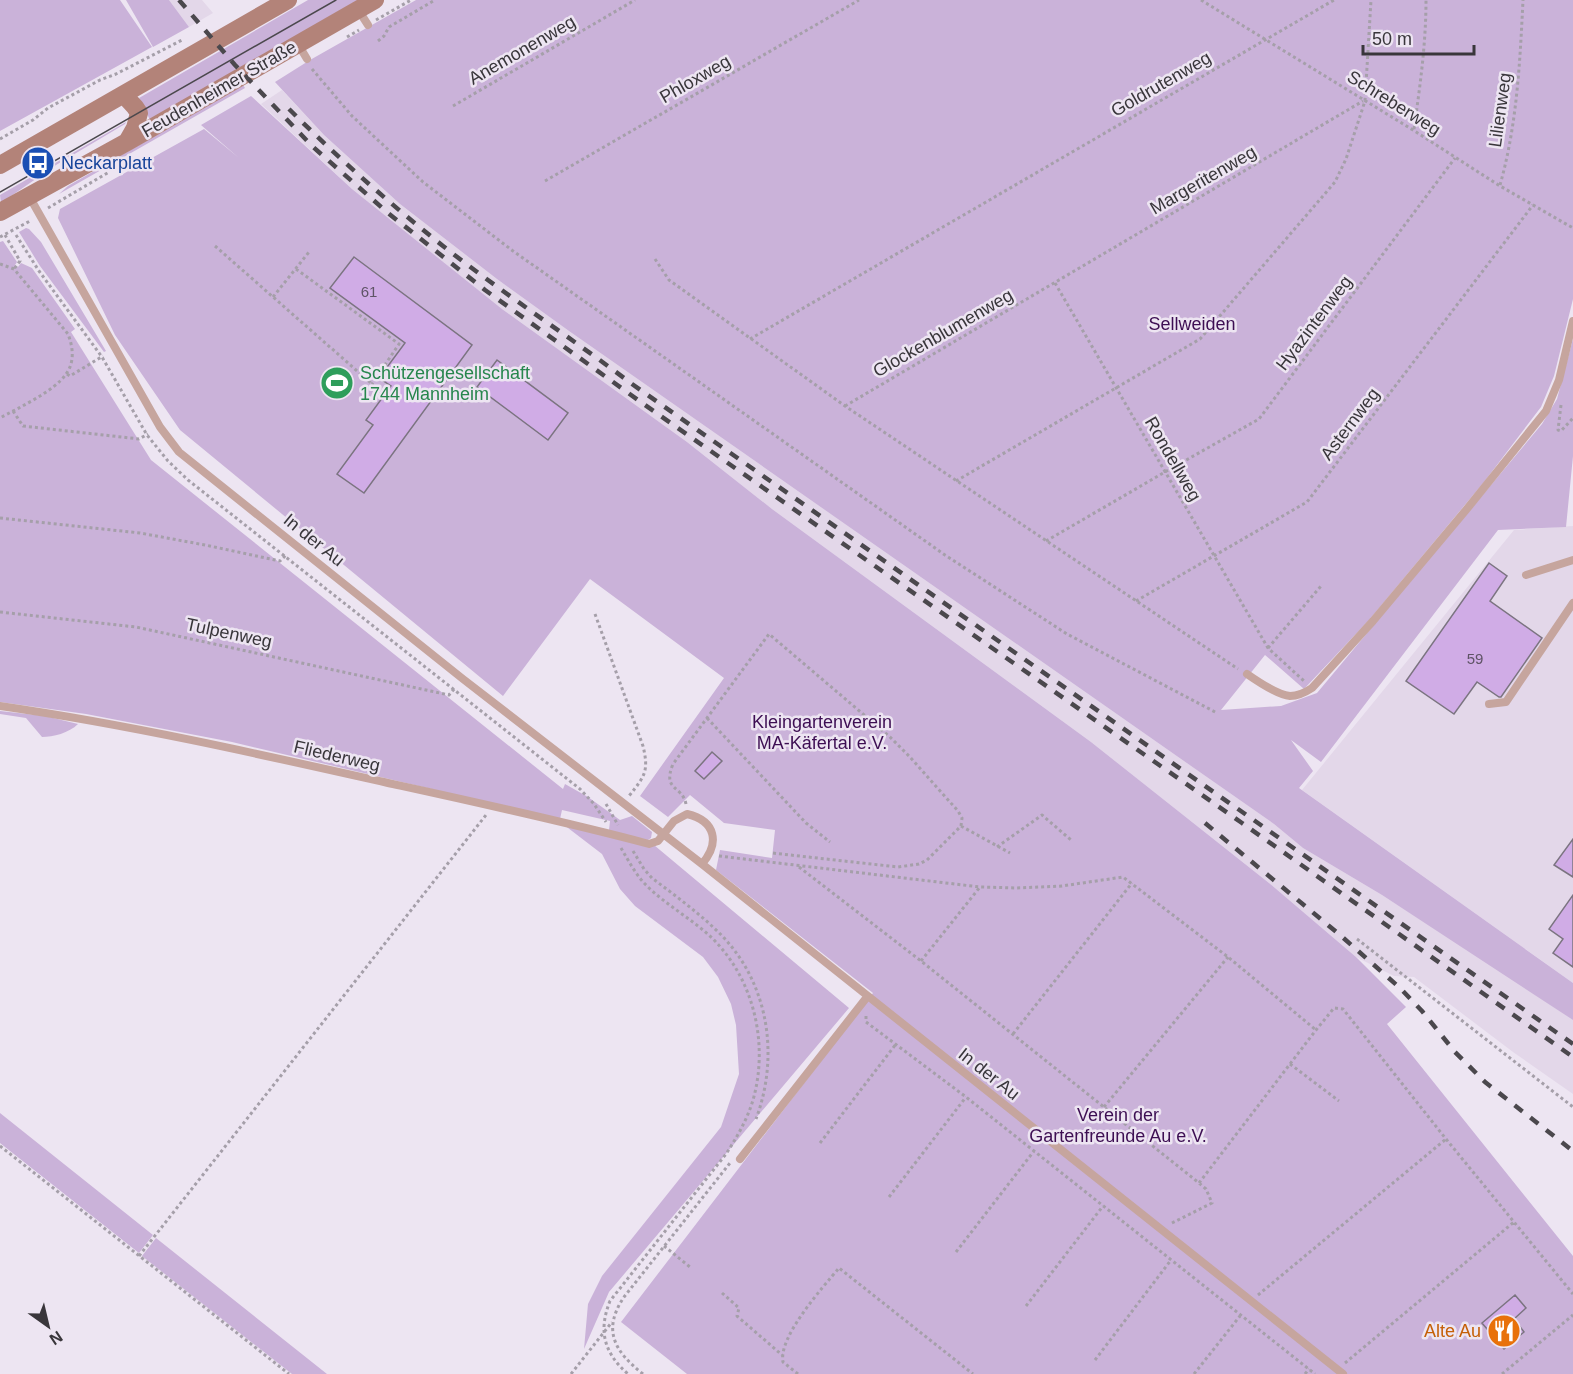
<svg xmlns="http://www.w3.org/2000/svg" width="1573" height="1374" viewBox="0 0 1573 1374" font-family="Arial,sans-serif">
	<rect width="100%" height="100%" fill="#ede5f2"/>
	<path fill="#e3d7e9" d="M 169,0 L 202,0 L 213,13 L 189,27 Z
		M 282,90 L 324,135 L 400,204 L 497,279 L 569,331 L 1274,824 L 1303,848 L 1382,895 L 1508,976 L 1573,1020 L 1573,1094 L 1513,1052 L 1414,977 L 1394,976 L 1356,957 L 1269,883 L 1091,742 L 772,509 L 687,442 L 502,309 L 352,189 L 261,104 Z
		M 1573,526 L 1573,983 L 1302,790 L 1514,530 Z"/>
	<path fill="#cab2d9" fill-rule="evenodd" d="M 0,0 L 120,0 L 152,47 L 0,131 Z
		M 126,0 L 169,0 L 189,27 L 153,47 Z
		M 308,0 L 358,0 L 150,120 L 139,98 Z
		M 416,0 L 1573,0 L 1573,299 L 1554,376 L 1541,407 L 1484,482 L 1369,620 L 1304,689 L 1265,655 L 1221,710 L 1281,706 L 1317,693 L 1542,424 L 1557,399 L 1573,339 L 1573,456 L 1566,527 L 1498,530 L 1321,762 L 1291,740 L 1313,771 L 1299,788 L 1573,983 L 1573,1020 L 1382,895 L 1303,848 L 1274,824 L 569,331 L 497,279 L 400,204 L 324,135 L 275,82 L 310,60 Z
		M 243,85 L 245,88 L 59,194 L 68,186 Z
		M 251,96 L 352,189 L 502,309 L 687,442 L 772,509 L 1091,742 L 1269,883 L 1356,957 L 1406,1007 L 1387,1024 L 1573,1256 L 1573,1374 L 687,1374 L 621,1322 L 873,993 L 716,870 L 720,850 L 772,858 L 775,830 L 724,823 L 690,795 L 668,817 L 640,796 L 724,678 L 590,579 L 503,696 L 180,430 L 115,335 L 58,218 L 60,209 L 204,129 L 239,158 L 201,125 Z
		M 126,122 L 125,124 L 56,165 L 1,203 L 0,195 Z
		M 26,228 L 29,229 L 41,242 L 106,351 L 104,352 L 40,266 L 19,232 Z
		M 3,241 L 17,262 L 15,265 L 18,267 L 21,263 L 32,268 L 75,329 L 71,332 L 151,460 L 563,789 L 565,784 L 588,797 L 620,820 L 632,816 L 652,832 L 651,838 L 648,840 L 849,1008 L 609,1292 L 584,1349 L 588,1304 L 602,1276 L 721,1127 L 739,1074 L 736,1025 L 731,1004 L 718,977 L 703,957 L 635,906 L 620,889 L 602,854 L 555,818 L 232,742 L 86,714 L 0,702 L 0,242 ZM 562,810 L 610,821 L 609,830 L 560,819 Z
		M 0,711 L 45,716 L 78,724 C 69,733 53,737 42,737 L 26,718 L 0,714 Z
		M 0,1113 L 153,1235 L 139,1253 L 0,1143 Z
		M 156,1238 L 327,1374 L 292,1374 L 142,1256 Z"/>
	<path fill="#d0ace6" stroke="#7b7480" stroke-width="1.5" d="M 354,257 L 472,345 L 364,493 L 337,474 L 373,425 L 366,420 L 391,386 L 379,378 L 405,343 L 330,288 Z
		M 497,360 L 568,413 L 548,440 L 477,387 Z
		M 1489,563 L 1507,576 L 1490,601 L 1542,638 L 1501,697 L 1499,697 L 1477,682 L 1454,714 L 1406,681 Z
		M 712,752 L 722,761 L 704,779 L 695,771 Z
		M 1573,839 L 1573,877 L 1554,865 Z
		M 1573,895 L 1573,967 L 1553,953 L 1563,939 L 1549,929 Z
		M 1515,1295 L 1526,1308 L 1514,1319 L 1524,1332 L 1504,1349 L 1482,1323 Z"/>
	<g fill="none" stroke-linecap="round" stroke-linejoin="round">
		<path stroke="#a59fa9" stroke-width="3" stroke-dasharray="3 3" stroke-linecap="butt" d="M 1201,0 L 1413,130 L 1500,186 L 1573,228
			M 376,20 L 411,0
			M 347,37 L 359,30
			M 378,41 L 384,36 L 389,27 L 435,0
			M 312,69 L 352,116 L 423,182 L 513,251 L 945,555 L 1067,634 L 1217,713
			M 453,106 L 635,0
			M 1414,129 C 1420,86 1426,44 1426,0
			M 0,139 L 33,120 L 48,108 L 100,80 L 116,74 L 184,39
			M 545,181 L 859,0
			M 1500,185 C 1517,125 1520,62 1523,0
			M 48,208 L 109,172
			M 5,235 L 20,261 L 14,269
			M 16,235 L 39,271 L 102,357 L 147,435 L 168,461 L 188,480 L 580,789 L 594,804 L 606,822
			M 0,237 L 30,221
			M 215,246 L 372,384 L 376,392
			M 655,259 L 669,280 L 845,406 L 1238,669
			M 0,264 L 14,269 L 68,334 C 73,347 75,362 66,374 C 55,391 18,408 0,418
			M 296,269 L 399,344 L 372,384
			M 1055,283 L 1268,648 L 1304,681
			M 273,297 L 309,252
			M 750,339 L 1334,0
			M 67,374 L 70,376 L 103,356
			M 1561,405 L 1558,430 L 1561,431 L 1573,418
			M 845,406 L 1363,101
			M 13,411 L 23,426 L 139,439 L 148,434
			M 956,481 L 1200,339 L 1335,182 L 1346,159 L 1365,101 L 1371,0
			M 0,518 L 140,533 L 205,545 L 280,561 L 286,555
			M 1046,541 L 1165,472 L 1259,419 L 1455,158
			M 1136,601 L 1307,502 L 1533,205
			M 0,612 L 136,627 L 449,695 L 455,688
			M 595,614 L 643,746 C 649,771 645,776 629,796
			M 1268,648 L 1321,586
			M 707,718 L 806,823 L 830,842
			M 606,804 L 618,825
			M 686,804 C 682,785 662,791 673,764 L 769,634 L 890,737 L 909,756 L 958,811 L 962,818 L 961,826 L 927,860 L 919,864 L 898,867 L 772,853
			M 961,826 L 1010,853
			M 997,847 L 1042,815 L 1071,840
			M 621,848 C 628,860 635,873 644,883 C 664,904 691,918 712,938 C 754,979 769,1044 753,1100 C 747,1120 737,1137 726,1154 L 610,1301 C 598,1331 604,1353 628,1374
			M 633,851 L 644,869 L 652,878 C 673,894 695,910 714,928 C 767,976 781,1052 756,1119
			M 719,856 L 980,887 L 1017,888 L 1062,886 L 1123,877 L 1228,957 L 1316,1030
			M 799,867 L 921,961 L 1199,1183 L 1206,1189 L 1212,1203 L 1170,1224
			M 1357,939 L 1573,1107
			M 921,961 L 980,887
			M 866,1016 L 866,1022 L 966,1097 L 1315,1374
			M 1013,1034 L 1132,883
			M 1290,1064 L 1339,1101
			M 1104,1107 L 1228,957
			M 820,1143 L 896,1044
			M 0,1146 L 289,1374
			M 1199,1183 L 1316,1030 L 1334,1008 L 1343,1009 L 1446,1139 L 1573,1294
			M 889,1197 L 966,1097
			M 664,1246 L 690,1267
			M 956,1252 L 1034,1151
			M 139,1256 L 486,815
			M 722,1293 L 739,1308 L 737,1316 L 782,1355
			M 1258,1295 L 1446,1139
			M 1026,1306 L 1103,1206
			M 1095,1360 L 1171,1260
			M 1345,1363 L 1514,1222
			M 571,1374 L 612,1322
			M 643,1374 C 614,1351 602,1330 624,1297 L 730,1163
			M 798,1374 L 783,1362 C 778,1337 823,1287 839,1268 L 973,1374
			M 1194,1374 L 1240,1316
			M 1305,1374 L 1309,1369
			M 1502,1374 L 1573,1315"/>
		<path stroke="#c6a59e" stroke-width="8" d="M 359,11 L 368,25
			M 298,44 L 307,59
			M 29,196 L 160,427 L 179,452 L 463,679 L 702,864 L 1343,1374
			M 1526,575 L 1573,560
			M 1247,674 C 1257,681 1278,695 1290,696 C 1298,696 1306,692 1312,688 L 1373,621 L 1466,510 L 1546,411 L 1559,380 L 1573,321
			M 1489,704 L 1506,702 L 1573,603
			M 0,706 C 131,725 259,754 388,783 C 475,802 563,821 649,844 L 658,841 L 674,821 L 687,814 C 716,821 720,843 702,864
			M 740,1159 L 867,997"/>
		<path stroke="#b38379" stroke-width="18" d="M 124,95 L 135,107 L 139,113 L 135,128 L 127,142
			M 0,165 L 288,0
			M 0,212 L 127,142 L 375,0"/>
		<path stroke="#4b484d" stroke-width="1.5" d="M 0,192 L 336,0"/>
		<path stroke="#4b484d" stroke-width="4.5" stroke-dasharray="10 10" stroke-linecap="butt" d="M 179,0 L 235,65 L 312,146 L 388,213 L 485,290 L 645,405 L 1242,823 L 1573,1057
			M 289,109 C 337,157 389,203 443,246 C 504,294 570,337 632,384 L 1573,1044
			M 1205,823 L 1340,935 L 1400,988 L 1422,1011 L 1455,1052 L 1485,1082 L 1573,1151"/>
	</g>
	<defs>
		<symbol id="bus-disc" viewBox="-11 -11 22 22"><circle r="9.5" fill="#1a4fb4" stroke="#ede5f2"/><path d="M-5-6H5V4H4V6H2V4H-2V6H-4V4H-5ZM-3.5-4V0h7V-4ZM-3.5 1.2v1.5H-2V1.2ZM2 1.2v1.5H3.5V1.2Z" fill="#fff"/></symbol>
		<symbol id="stadium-disc" viewBox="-11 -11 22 22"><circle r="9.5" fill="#2e9e5b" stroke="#ede5f2"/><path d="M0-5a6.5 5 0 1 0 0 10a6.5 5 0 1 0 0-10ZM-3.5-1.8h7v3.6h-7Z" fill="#fff"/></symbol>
		<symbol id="restaurant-disc" viewBox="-11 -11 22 22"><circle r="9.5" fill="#e8710a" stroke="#ede5f2"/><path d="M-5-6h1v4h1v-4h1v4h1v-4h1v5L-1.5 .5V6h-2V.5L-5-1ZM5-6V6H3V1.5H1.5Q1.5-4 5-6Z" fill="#fff"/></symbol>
	</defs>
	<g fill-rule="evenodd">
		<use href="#bus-disc" x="19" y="144" width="38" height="38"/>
		<use href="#stadium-disc" x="318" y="364" width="38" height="38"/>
		<use href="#restaurant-disc" x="1485" y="1312" width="38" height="38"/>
	</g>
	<g text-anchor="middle" stroke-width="5" stroke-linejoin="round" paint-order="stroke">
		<g font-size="15" fill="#5f5466">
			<text x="369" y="297">61</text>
			<text x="1475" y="664">59</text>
		</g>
		<g font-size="18" fill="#39363b" stroke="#ede5f2">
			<text transform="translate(522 50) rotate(-30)" y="6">Anemonenweg</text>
			<text transform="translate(695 79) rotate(-30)" y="6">Phloxweg</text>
			<text transform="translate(1161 84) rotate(-30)" y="6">Goldrutenweg</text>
			<text transform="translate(219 89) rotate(-30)" y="6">Feudenheimer Straße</text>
			<text transform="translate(1394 103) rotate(32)" y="6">Schreberweg</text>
			<text transform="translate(1500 110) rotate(-82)" y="6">Lilienweg</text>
			<text transform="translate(1203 180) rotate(-30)" y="6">Margeritenweg</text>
			<text transform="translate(1314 323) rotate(-53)" y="6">Hyazintenweg</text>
			<text transform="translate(943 333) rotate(-30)" y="6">Glockenblumenweg</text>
			<text transform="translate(1350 424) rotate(-53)" y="6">Asternweg</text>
			<text transform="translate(1173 459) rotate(60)" y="6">Rondellweg</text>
			<text transform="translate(314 540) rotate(39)" y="6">In der Au</text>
			<text transform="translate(229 633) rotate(12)" y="6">Tulpenweg</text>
			<text transform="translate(337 756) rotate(13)" y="6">Fliederweg</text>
			<text transform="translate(989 1074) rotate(38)" y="6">In der Au</text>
		</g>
		<g font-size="18" fill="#164399" stroke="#ede5f2" text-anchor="start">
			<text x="61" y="169">Neckarplatt</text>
		</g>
		<g font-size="18" fill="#3d0e53" stroke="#ede5f2">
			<text x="1192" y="330">Sellweiden</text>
			<text x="822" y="728">Kleingartenverein<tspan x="822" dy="21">MA-Käfertal e.V.</tspan></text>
			<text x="1118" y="1121">Verein der<tspan x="1118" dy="21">Gartenfreunde Au e.V.</tspan></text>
		</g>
		<g font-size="18" fill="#27864d" stroke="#ede5f2" text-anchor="start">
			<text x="360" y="379">Schützengesellschaft<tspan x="360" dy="21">1744 Mannheim</tspan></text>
		</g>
		<g font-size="18" fill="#c56008" stroke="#ede5f2" text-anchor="end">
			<text x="1481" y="1337">Alte Au</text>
		</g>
	</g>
	<g transform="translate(48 1326) rotate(146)" stroke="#ede5f2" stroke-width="4.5" paint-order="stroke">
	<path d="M0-4.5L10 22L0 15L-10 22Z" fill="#39363b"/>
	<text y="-9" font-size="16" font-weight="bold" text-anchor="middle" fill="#39363b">N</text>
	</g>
	<path d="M1363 45v9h111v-9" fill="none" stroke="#39363b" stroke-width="3"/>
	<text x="1372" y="45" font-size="18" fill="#39363b" stroke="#ede5f2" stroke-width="4.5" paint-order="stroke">50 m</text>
</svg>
